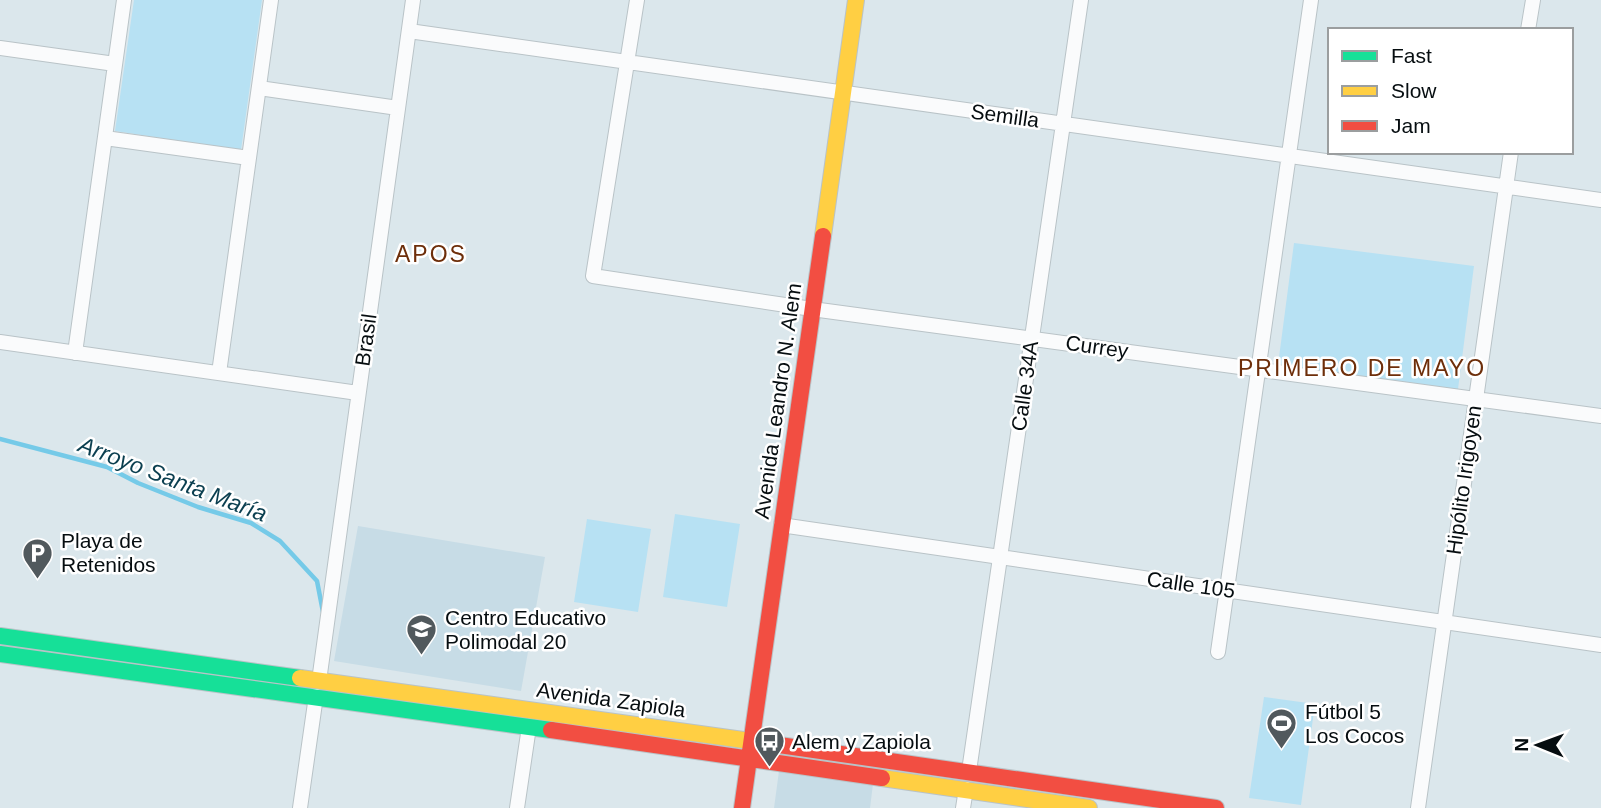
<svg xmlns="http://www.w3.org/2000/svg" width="1601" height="808" viewBox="0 0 1601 808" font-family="Helvetica,sans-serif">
	<rect width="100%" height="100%" fill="#dbe7ec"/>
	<path fill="#c7dce6" d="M 358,526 L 545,557 L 521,691 L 334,661 Z
		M 779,771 L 873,784 L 870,808 L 774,808 Z"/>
	<path fill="#b7e1f3" d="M 134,0 L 262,0 L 241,150 L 115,131 Z
		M 1294,243 L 1474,266 L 1458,389 L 1278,365 Z
		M 675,514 L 740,524 L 727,607 L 663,597 Z
		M 587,519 L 651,529 L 638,612 L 574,602 Z
		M 1264,697 L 1315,704 L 1301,805 L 1249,798 Z"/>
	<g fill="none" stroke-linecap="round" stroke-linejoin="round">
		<path stroke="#75cae8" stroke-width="4.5" d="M 0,439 L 107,467 L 138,483 L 198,507 L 251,523 L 280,541 L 317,581 L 323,612"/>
		<defs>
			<path id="street" d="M 637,0 L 593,276 L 812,309 L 1601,416
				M 1528,30 L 1533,0
				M 409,31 L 1601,200
				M 0,48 L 115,64
				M 259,88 L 398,108
				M 105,138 L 249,158
				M 0,342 L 358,393
				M 75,353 L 124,0
				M 219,373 L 271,0
				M 781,525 L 1601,645
				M 1218,652 L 1311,0
				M 319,681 L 413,0
				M 969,771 L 1081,0
				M 300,808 L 316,696
				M 517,808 L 529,727
				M 963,808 L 966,789
				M 1418,808 L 1511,152"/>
			<path id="fast" d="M 0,636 L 300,678
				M 0,654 L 551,730"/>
			<path id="slow" d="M 823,236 L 856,0
				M 300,678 L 772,744
				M 882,778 L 1089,808"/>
			<path id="jam" d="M 551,730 L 882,778
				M 772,744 L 1216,808
				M 742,808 L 823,236"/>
		</defs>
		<use href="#street" stroke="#b9c3c7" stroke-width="16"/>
		<use href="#fast" stroke="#b9c3c7" stroke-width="18"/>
		<use href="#slow" stroke="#b9c3c7" stroke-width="18"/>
		<use href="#jam" stroke="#b9c3c7" stroke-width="18"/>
		<use href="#street" stroke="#fafbfc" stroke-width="14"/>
		<use href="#fast" stroke="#16e098" stroke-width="16"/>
		<use href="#slow" stroke="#ffcf43" stroke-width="16"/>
		<use href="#jam" stroke="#f24e42" stroke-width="16"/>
	</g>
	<defs>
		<symbol id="parking-pin" viewBox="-11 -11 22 30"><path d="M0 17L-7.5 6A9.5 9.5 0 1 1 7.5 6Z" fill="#51595d" stroke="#fff"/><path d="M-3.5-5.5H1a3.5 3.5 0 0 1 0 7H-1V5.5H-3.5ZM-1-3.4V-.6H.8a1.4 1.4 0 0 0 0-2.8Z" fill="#fff"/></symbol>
		<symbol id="school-pin" viewBox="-11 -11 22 30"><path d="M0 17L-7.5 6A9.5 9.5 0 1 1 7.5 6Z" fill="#51595d" stroke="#fff"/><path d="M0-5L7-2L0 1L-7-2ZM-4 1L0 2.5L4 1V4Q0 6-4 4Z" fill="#fff"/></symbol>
		<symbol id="stadium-pin" viewBox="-11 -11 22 30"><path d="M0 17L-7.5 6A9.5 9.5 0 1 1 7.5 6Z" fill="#51595d" stroke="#fff"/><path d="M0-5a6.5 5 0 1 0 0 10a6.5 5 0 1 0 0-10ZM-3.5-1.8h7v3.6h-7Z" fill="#fff"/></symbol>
		<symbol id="bus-pin" viewBox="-11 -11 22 30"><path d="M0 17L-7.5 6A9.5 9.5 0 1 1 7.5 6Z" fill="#51595d" stroke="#fff"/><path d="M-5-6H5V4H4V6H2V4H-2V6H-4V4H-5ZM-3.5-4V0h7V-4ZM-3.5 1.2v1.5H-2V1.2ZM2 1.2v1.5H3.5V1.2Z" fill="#fff"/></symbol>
	</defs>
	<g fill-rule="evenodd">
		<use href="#parking-pin" x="20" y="536" width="35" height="47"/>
		<use href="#school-pin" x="404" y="612" width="35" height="47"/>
		<use href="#stadium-pin" x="1264" y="706" width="35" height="47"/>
		<use href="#bus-pin" x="752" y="724" width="35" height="47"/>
	</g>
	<g text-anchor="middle" stroke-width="5" stroke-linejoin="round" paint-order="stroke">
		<g font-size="21" fill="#060d10" stroke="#fff">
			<text transform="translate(1005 116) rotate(8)" y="7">Semilla</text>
			<text transform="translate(366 340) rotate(-82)" y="7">Brasil</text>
			<text transform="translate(1097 347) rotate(8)" y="7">Currey</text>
			<text transform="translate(1025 386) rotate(-82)" y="7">Calle 34A</text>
			<text transform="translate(778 401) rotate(-82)" y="7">Avenida Leandro N. Alem</text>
			<text transform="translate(1464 480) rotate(-82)" y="7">Hipólito Irigoyen</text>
			<text transform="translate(1191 585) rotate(8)" y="7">Calle 105</text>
			<text transform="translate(611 700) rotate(8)" y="7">Avenida Zapiola</text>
		</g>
		<g font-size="21" fill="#060d10" stroke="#fff" text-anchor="start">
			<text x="61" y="548">Playa de<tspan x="61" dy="24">Retenidos</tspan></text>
			<text x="445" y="625">Centro Educativo<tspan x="445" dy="24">Polimodal 20</tspan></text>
			<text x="1305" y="719">Fútbol 5<tspan x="1305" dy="24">Los Cocos</tspan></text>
			<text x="792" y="749">Alem y Zapiola</text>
		</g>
		<g font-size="23" letter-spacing="2" fill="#6d2e0a" stroke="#fff">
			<text x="431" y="262">APOS</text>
			<text x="1362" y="376">PRIMERO DE MAYO</text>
		</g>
		<g font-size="23" font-style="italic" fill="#0b3f50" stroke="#fff">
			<text transform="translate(173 479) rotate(21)" y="8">Arroyo Santa María</text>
		</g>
	</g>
	<rect x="1328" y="28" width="245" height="126" fill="#ffffff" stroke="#9b9e9f" stroke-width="2"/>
	<rect x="1342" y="51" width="35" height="10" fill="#16e098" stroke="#9b9e9f" stroke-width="2"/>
	<text x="1391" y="63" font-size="21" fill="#060d10">Fast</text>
	<rect x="1342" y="86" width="35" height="10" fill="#ffcf43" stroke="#9b9e9f" stroke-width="2"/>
	<text x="1391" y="98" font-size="21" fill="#060d10">Slow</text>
	<rect x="1342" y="121" width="35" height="10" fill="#f24e42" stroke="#9b9e9f" stroke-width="2"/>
	<text x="1391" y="133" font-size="21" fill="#060d10">Jam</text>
	<g transform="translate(1538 745) rotate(271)" stroke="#ffffff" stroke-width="5" paint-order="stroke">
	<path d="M0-5L12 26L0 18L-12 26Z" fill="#060d10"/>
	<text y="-10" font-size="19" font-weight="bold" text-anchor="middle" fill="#060d10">N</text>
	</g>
</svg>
